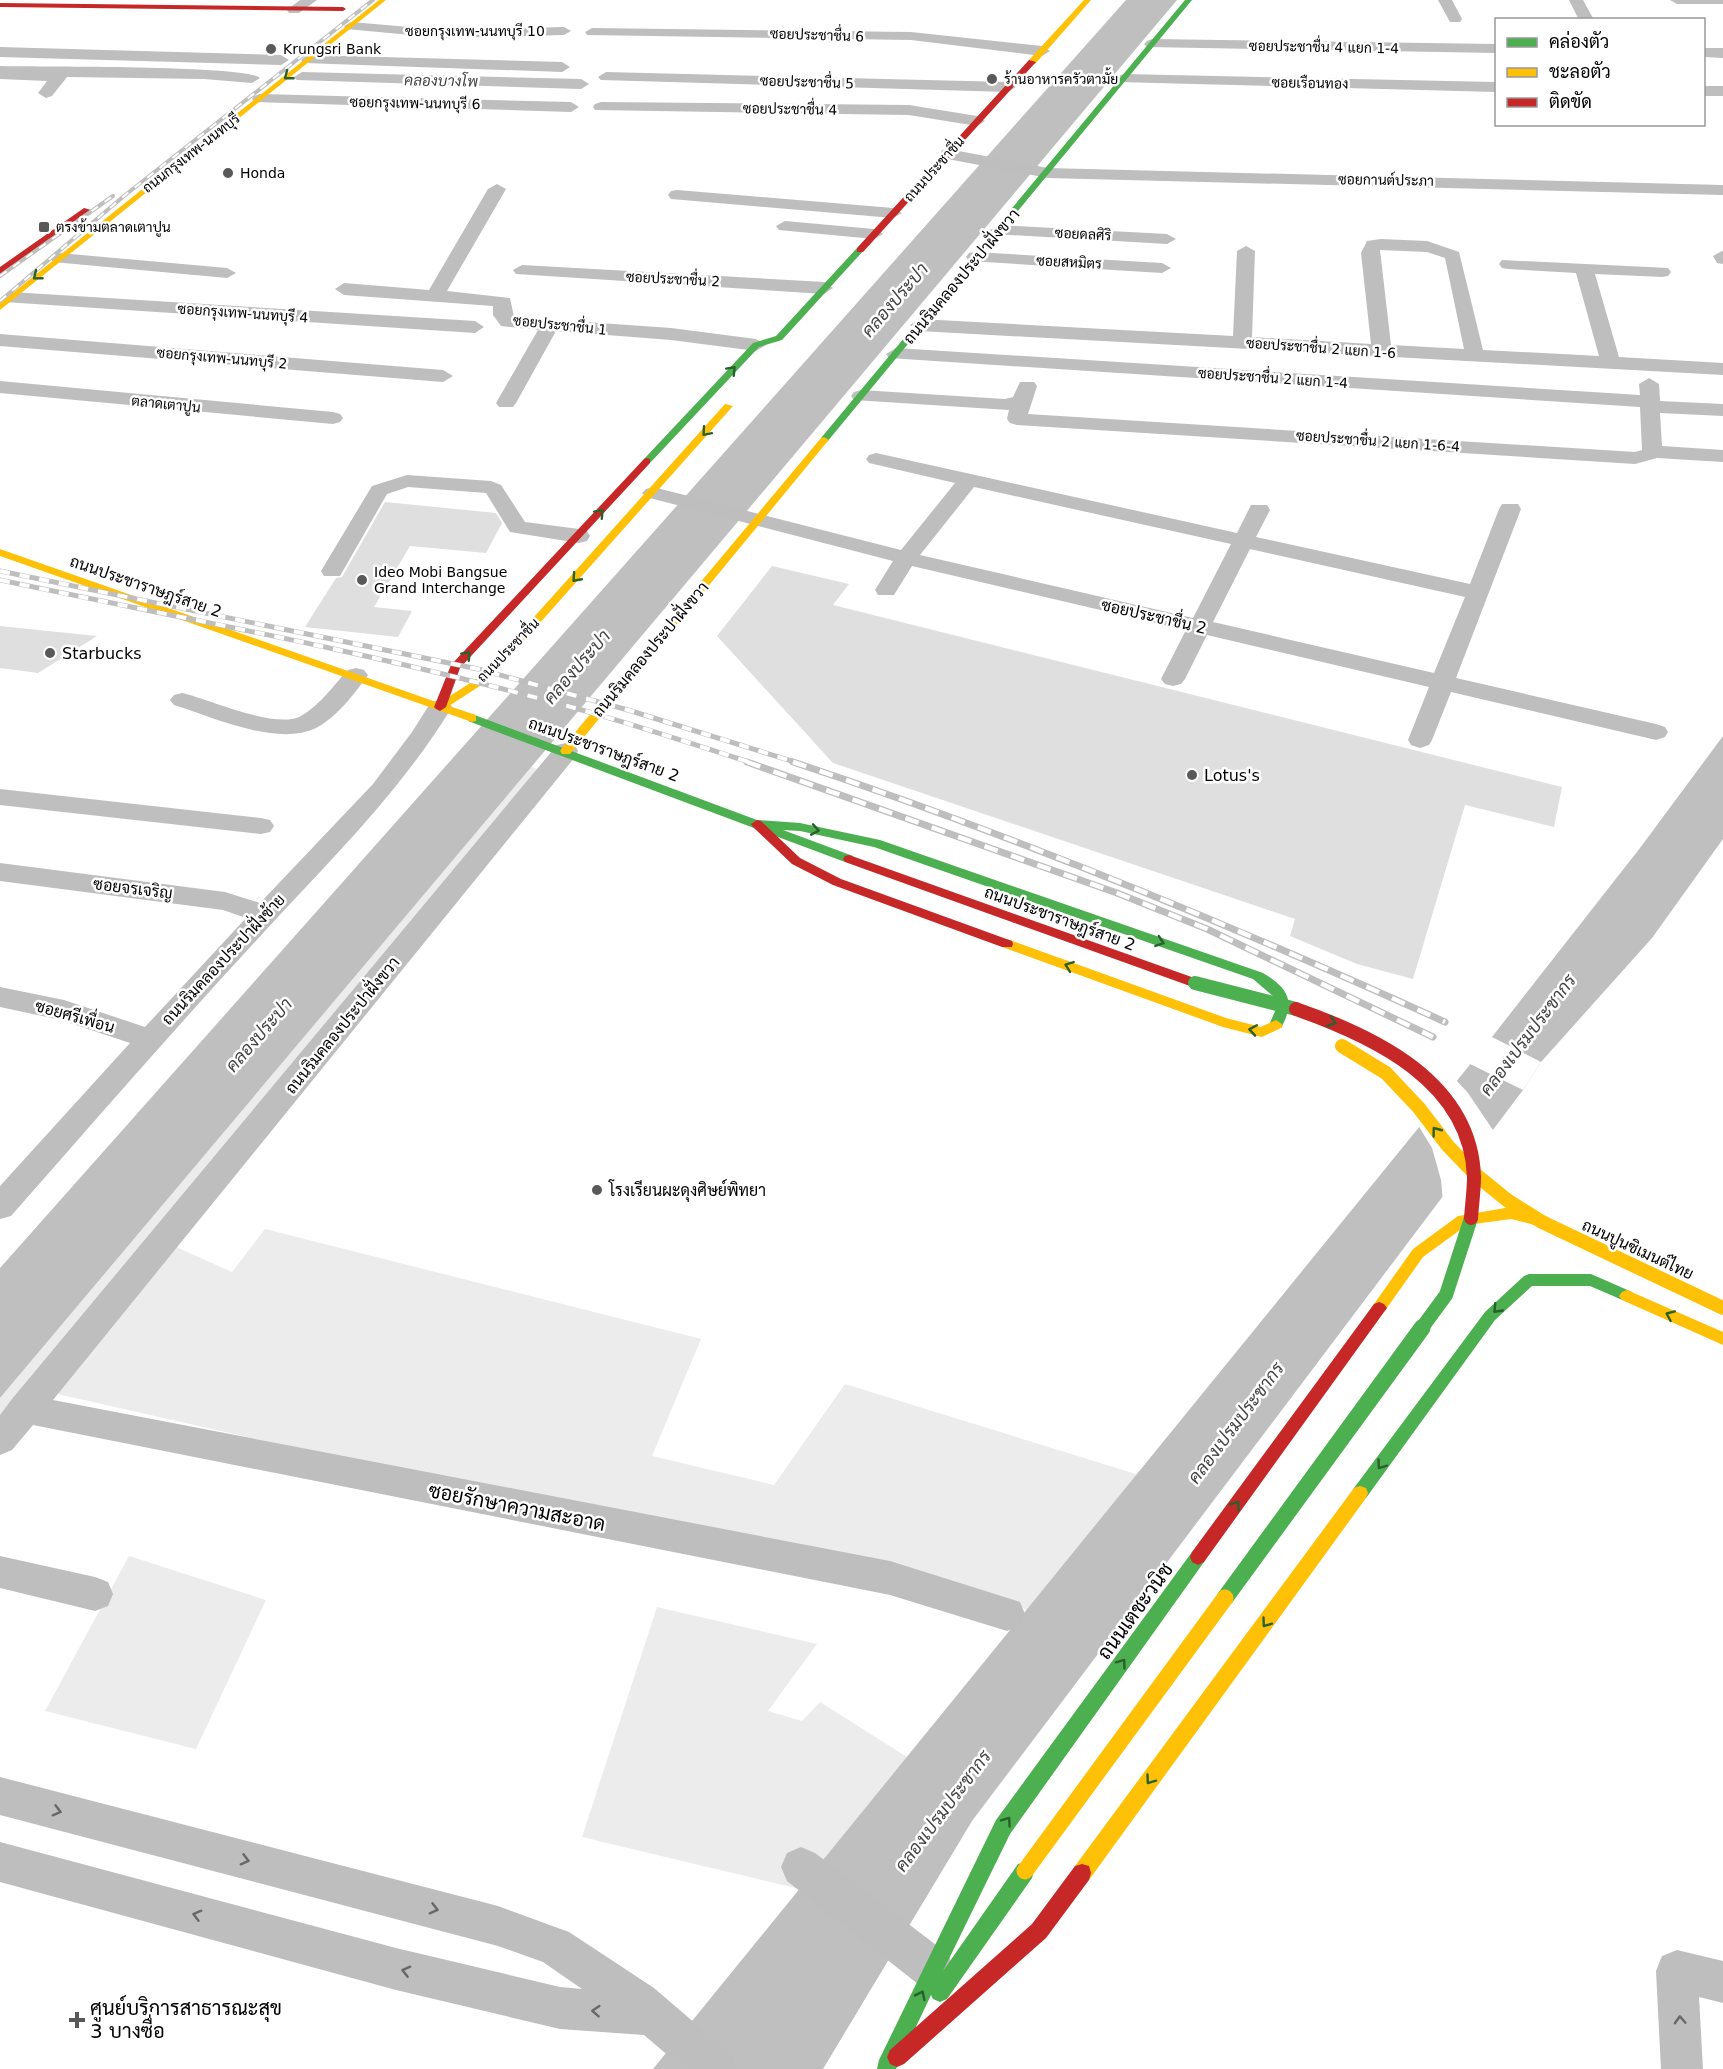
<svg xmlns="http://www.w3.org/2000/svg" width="1723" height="2069" viewBox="0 0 1723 2069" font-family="'DejaVu Sans',Sarabun,sans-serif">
	<rect width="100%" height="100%" fill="#fff"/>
	<path fill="#ececec" d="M 531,767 L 540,770 L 0,1426 L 0,1398 Z
		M 265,1229 L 701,1339 L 652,1456 L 774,1485 L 845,1384 L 1139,1475 L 1027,1610 L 1011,1602 L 327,1455 L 53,1393 L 174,1246 L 232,1272 Z
		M 129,1556 L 266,1600 L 196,1749 L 45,1711 Z
		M 657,1607 L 817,1644 L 768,1711 L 802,1721 L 820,1702 L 907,1757 L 800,1889 L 582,1837 Z"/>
	<path fill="#bfbfbf" d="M 1126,0 L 1177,0 L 0,1398 L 0,1268 Z
		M 1723,736 L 1723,839 L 1652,938 L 1541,1062 L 1523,1090 L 972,1821 L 823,2069 L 653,2069 L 1481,1051 L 1640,848 Z"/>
	<path fill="#fff" d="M 1490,1036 L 1541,1062 L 1523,1090 L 1468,1063 Z
		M 1455,1079 L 1468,1093 L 1495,1133 L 1443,1201 L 1441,1180 L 1432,1148 L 1418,1125 Z"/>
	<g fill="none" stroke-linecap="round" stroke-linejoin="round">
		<path fill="#bfbfbf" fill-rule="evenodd" d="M 0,66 C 32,67 249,65 260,78 L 252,83 L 204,79 L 0,76 Z
			M 302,72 L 581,79 L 589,84 L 581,89 L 297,80 L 294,77 Z
			M 0,789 L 261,818 L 270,820 L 274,826 L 270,832 L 261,834 L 0,805 Z"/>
	</g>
	<path fill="#dfdfdf" d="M 385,502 L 496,513 L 502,523 L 486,553 L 410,546 L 374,607 L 412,611 L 398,637 L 305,627 L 336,578 L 342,577 Z
		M 772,566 L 849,584 L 833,605 L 1562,787 L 1554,827 L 1465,805 L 1413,979 L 1357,964 L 1290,936 L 1295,919 L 833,763 L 717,636 Z
		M 0,626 L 97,636 L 38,673 L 0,668 Z"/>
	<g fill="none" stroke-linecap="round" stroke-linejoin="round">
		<path fill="#bebebe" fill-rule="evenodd" d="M 300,0 L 317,0 L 299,13 L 289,13 L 287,10 Z
			M 1438,0 L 1452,0 L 1462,19 L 1460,22 L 1450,22 Z
			M 1569,0 L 1583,0 L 1594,20 L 1579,20 Z
			M 1670,0 L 1723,0 L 1723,4 L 1677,4 Z
			M 351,22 L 444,30 L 564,27 L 571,31 L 564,35 L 444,38 L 346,29 L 344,26 Z
			M 592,28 L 911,32 L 1042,46 L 1050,51 L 1042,56 L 911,40 L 587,35 L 585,32 Z
			M 1152,39 L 1496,44 L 1496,53 L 1147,47 L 1144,44 L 1147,41 Z
			M 0,47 L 281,55 L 289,60 L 281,65 L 0,57 Z
			M 1704,48 L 1723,48 L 1723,58 L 1704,57 Z
			M 309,55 L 562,62 L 570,67 L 562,72 L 304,63 L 301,60 L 304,57 Z
			M 0,69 L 59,72 L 67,77 L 52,96 L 46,98 L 38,93 L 47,81 L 0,79 Z
			M 606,72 L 1008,82 L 1016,87 L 1008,92 L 601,80 L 598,77 Z
			M 1124,74 L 1496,82 L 1496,92 L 1118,82 L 1116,79 L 1118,76 Z
			M 1704,86 L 1723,86 L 1723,96 L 1704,96 Z
			M 260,94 L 571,102 L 579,107 L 571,112 L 254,102 L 252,99 L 254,96 Z
			M 601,102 L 909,105 L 977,116 L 985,121 L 977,126 L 909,115 L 595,110 L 593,107 L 595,104 Z
			M 948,149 L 1048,168 L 1723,185 L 1723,195 L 1048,178 L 942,158 L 940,154 L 942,150 Z
			M 497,184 L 506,189 L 447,291 L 510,298 L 514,317 L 671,328 L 756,339 L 766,345 L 756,351 L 671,340 L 556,331 L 516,403 L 513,407 L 499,407 L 496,403 L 538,330 L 501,326 L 493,315 L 493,306 L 344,295 L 335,289 L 344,283 L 429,290 L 488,189 Z
			M 677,190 L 893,208 L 902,213 L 893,218 L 671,199 L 668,195 L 671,191 Z
			M 785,221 L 874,229 L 883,234 L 874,239 L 779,230 L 776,226 Z
			M 999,225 L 1167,234 L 1176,239 L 1167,244 L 993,234 L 990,230 Z
			M 1381,239 L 1427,241 L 1459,252 L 1483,350 L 1599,356 L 1576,273 L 1508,269 L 1502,268 L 1499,264 L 1502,260 L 1668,268 L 1671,272 L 1668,276 L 1662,277 L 1595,274 L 1619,357 L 1723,363 L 1723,375 L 919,331 L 910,325 L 919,319 L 1233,336 L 1237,251 L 1246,246 L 1255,251 L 1252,337 L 1371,344 L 1361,253 L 1367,241 ZM 1380,250 L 1427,252 L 1445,258 L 1464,349 L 1391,345 Z
			M 1722,251 L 1723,251 L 1723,264 L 1717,263 L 1713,256 Z
			M 975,252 L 1162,263 L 1171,268 L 1162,273 L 969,261 L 966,257 L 969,253 Z
			M 59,253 L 227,268 L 236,273 L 227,278 L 53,262 L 50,258 L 53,254 Z
			M 522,265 L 824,282 L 833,288 L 824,294 L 516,274 L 513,270 Z
			M 11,292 L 475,321 L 484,327 L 475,333 L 4,302 L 2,298 Z
			M 0,334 L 443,370 L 453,376 L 443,382 L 0,346 Z
			M 896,348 L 1640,395 L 1639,384 L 1649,378 L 1659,384 L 1660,401 L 1723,404 L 1723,416 L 1660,413 L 1662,446 L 1723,450 L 1723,462 L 1657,458 L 1635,464 L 1017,425 L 1010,423 L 1007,419 L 1009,410 L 854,400 L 851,396 L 854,392 L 861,390 L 1005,399 L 1013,397 L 1020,382 L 1034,382 L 1037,386 L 1028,414 L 1635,452 L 1642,450 L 1640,407 L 889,358 L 886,354 Z
			M 0,381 L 333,412 L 340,414 L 343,418 L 340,422 L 333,424 L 0,393 Z
			M 876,453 L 1237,533 L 1251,505 L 1267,505 L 1270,510 L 1256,537 L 1470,584 L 1499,509 L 1502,504 L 1518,504 L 1521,509 L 1456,678 L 1656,724 L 1665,727 L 1668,732 L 1665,737 L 1656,740 L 1451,692 L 1432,740 L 1429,745 L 1420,748 L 1411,745 L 1408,740 L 1429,687 L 1207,635 L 1185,679 L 1181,684 L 1173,686 L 1165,684 L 1161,679 L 1186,630 L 912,566 L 894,595 L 878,595 L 875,590 L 893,561 L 646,497 L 642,493 L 646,489 L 653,487 L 901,550 L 955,483 L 869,463 L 866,459 L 869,455 ZM 974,487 L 1231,544 L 1193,618 L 920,555 ZM 1250,549 L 1465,597 L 1434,673 L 1213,622 Z
			M 407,475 L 491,481 L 501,485 L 525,522 L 579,529 L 587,531 L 590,536 L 587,541 L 579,543 L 510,532 L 486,493 L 408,487 L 387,494 L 340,576 L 324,576 L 321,571 L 372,486 Z
			M 356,668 L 364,670 L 368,675 C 356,692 336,718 316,728 C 277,747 213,717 174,705 L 170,700 L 174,695 L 182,693 C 209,699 276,730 301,716 C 319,706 334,685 348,670 Z
			M 440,700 L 449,702 L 452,707 C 398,796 323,867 253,944 C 171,1033 91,1125 11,1216 L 0,1219 L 0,1186 L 130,1043 L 61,1020 L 0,1007 L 0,987 L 64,1000 L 145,1027 L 246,918 L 223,910 L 0,881 L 0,863 L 225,892 L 260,903 L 373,784 L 412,732 L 431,702 Z
			M 566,743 L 575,745 L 578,751 L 575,757 L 53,1400 L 890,1561 L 1020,1602 L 1025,1614 L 1020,1626 L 1007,1631 L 890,1595 L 33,1425 L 12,1450 L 0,1455 L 0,1415 L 12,1399 L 557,745 Z
			M 0,1556 L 95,1577 L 108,1582 L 113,1594 L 108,1606 L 95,1611 L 0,1588 Z
			M 0,1777 L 498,1906 L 569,1932 L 654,1988 L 731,2054 L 737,2069 L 684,2069 L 644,2035 L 560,2029 L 396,1990 L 0,1882 L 0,1842 L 396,1948 L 560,1987 L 582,1989 L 543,1962 L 498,1946 L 0,1815 Z
			M 801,1847 L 815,1853 L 948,1954 L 954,1969 L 948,1984 L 933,1990 L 918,1984 L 787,1881 L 781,1867 L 787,1853 Z
			M 1677,1950 L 1723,1961 L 1723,2003 L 1699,1997 L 1703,2069 L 1661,2069 L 1656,1971 L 1662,1956 Z"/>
		<path fill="#4caf50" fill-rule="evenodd" d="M 1185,0 L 1192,0 L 827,442 L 821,442 L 821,438 Z
			M 857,248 L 864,250 L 782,340 L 759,347 L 650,463 L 644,463 L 644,459 L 753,343 L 776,336 Z
			M 472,714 L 757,820 L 800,823 L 880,840 L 1263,973 C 1288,988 1296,1001 1281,1028 L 1271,1028 L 1269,1025 L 1276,1009 L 1274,997 L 1253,979 L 874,847 L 800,831 L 783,830 L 853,856 L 855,859 L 853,862 L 845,862 L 468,721 L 468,715 Z
			M 1529,1274 L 1591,1274 L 1632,1292 L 1635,1296 L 1632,1300 L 1627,1302 L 1590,1286 L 1532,1286 L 1495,1320 L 1366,1498 L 1360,1500 L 1354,1498 L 1352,1493 L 1354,1488 L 1485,1312 L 1524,1276 Z
			M 1198,1549 L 1204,1552 L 1206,1557 L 1204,1562 L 1010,1834 L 943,1971 L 1018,1864 L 1025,1862 L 1032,1864 L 1034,1871 L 1032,1878 L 947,1999 L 940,2002 L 933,1999 L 931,1995 L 896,2069 L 877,2069 L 879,2060 L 996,1820 L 1192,1552 Z"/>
		<path fill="#ffc107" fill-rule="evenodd" d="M 379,0 L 386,0 L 0,310 L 0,303 Z
			M 1084,0 L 1091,0 L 1035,64 L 1029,64 L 1029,60 Z
			M 725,404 L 733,406 L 489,680 L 449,706 L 476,715 L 476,721 L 472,722 L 0,556 L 0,549 L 439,703 L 481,676 Z
			M 824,437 L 829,440 L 827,442 L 570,754 L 562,754 L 560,751 L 562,748 L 821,438 Z
			M 1007,939 L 1226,1018 L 1261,1027 L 1276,1020 L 1283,1025 L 1281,1028 L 1262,1037 L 1223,1027 L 1002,947 L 1001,944 Z
			M 1511,1207 L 1548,1217 L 1550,1221 L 1548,1225 L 1543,1227 L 1511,1219 L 1467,1225 L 1423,1257 L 1384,1312 L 1379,1314 L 1374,1312 L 1371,1308 L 1374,1304 L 1413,1249 L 1458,1216 Z
			M 1627,1290 L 1723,1332 L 1723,1345 L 1622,1300 L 1619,1296 L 1622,1292 Z
			M 1360,1486 L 1366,1488 L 1368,1493 L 1366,1498 L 1089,1880 L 1082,1882 L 1075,1880 L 1073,1873 L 1075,1866 L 1354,1488 Z"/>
		<path fill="#c62828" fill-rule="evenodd" d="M 0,3 L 343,7 L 346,9 L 343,11 L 0,7 Z
			M 1029,60 L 1036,62 L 863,252 L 857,252 L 857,248 Z
			M 84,208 L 91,210 L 0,274 L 0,267 Z
			M 647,458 L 650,459 L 650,463 L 460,668 L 446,707 L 440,711 L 436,709 L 434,707 L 451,665 L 644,459 Z
			M 757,820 L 761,821 L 800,858 L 841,879 L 1012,941 L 1013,944 L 1012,947 L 1002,947 L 833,885 L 792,864 L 753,827 L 751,824 Z
			M 849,855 L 1200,980 L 1202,983 L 1195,988 L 1190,986 L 845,862 L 843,859 L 845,856 Z
			M 1379,1302 L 1384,1304 L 1387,1308 L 1384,1312 L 1204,1562 L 1198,1565 L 1192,1562 L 1190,1557 L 1192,1552 L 1374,1304 Z
			M 1082,1864 L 1089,1866 L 1091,1873 L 1089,1880 L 1046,1938 L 904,2064 L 897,2067 L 890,2064 L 887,2057 L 890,2050 L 1032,1924 L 1075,1866 Z"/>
		<defs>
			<path id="rail-far2" d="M 0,276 L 113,196
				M 0,301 L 124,196 L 373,0"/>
			<path id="rail-far1" d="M 0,571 L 478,669 L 628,710 L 798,763
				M 0,580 C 176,617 353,649 526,695 C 602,714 677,739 752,763"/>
			<path id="rail" d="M 747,762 L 1117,893 L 1207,929 L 1433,1037
				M 793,762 C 1016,836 1232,925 1445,1022"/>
		</defs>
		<use href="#rail-far2" stroke="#bebebe" stroke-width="4"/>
		<use href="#rail-far1" stroke="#bebebe" stroke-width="5"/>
		<use href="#rail" stroke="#bebebe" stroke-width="7"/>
		<use href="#rail-far2" stroke="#fff" stroke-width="2" stroke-dasharray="8" stroke-linecap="butt"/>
		<use href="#rail-far1" stroke="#fff" stroke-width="4" stroke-dasharray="10" stroke-linecap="butt"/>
		<use href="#rail" stroke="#fff" stroke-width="4.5" stroke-dasharray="14" stroke-linecap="butt"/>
		<path stroke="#4caf50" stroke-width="14" d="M 1195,983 L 1296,1009
			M 1421,1329 L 1446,1295 L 1471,1218"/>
		<path stroke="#4caf50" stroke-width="17" d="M 1225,1598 L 1422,1328"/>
		<path stroke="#ffc107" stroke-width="14" d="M 1342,1046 L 1386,1073 L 1419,1108 L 1448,1146 L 1475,1174 L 1507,1200 L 1542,1222 L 1723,1308"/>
		<path stroke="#ffc107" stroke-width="17" d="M 1025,1871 L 1225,1598"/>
		<path stroke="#c62828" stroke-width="14" d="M 1296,1009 C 1373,1036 1471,1081 1474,1177 C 1474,1190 1472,1204 1471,1218"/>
	</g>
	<defs><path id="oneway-chevron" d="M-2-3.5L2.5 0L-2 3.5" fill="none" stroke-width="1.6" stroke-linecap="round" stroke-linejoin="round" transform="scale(1.5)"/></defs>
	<g stroke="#2a602c">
		<use href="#oneway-chevron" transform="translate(288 76) rotate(142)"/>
		<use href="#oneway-chevron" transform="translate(37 276) rotate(141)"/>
		<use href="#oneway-chevron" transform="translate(732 370) rotate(-47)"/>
		<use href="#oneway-chevron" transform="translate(706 432) rotate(131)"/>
		<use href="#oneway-chevron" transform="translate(600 513) rotate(-47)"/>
		<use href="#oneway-chevron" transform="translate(576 578) rotate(132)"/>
		<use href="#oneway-chevron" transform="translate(467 655) rotate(-47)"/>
		<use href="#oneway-chevron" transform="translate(815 830) rotate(10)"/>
		<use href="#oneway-chevron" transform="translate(1160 942) rotate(19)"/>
		<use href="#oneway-chevron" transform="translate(1069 966) rotate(-160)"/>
		<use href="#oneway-chevron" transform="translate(1332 1022) rotate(19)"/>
		<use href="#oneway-chevron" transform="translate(1253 1030) rotate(-171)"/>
		<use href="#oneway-chevron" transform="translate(1436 1131) rotate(-127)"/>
		<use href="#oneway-chevron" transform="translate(1497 1309) rotate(134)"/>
		<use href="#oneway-chevron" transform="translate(1670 1315) rotate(-156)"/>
		<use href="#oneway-chevron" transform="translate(1381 1465) rotate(126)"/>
		<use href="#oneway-chevron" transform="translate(1236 1505) rotate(-54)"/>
		<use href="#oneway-chevron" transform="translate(1266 1623) rotate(126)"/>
		<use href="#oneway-chevron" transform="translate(1122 1663) rotate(-54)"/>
		<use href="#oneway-chevron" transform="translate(1150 1780) rotate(126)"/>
		<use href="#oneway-chevron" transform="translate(1007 1821) rotate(-55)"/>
		<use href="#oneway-chevron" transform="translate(921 1995) rotate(-64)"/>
	</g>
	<g stroke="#686868">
		<use href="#oneway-chevron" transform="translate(57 1811) rotate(15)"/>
		<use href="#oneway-chevron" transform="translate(245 1860) rotate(15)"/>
		<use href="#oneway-chevron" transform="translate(434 1909) rotate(15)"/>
		<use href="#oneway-chevron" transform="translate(197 1915) rotate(-165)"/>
		<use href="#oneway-chevron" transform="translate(406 1971) rotate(-166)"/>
		<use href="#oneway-chevron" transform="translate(596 2011) rotate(-176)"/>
		<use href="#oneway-chevron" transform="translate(1680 2020) rotate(-93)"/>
	</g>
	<g fill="#595959" stroke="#fff" stroke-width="2">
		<circle cx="271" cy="49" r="6"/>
		<circle cx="992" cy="79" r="6"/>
		<circle cx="228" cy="173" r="6"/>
		<rect x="38" y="221" width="12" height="12" rx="3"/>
		<circle cx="362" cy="580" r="6"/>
		<circle cx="50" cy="653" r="6"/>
		<circle cx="1192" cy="775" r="6"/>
		<circle cx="597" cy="1190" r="6"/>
		<path d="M74 2011h6v6h6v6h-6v6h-6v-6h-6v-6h6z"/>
	</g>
	<g text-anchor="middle" stroke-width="5" stroke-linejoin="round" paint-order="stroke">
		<g font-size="14" fill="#000" stroke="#fff">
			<text x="475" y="36">ซอยกรุงเทพ-นนทบุรี 10</text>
			<text transform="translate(817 35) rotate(2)" y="5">ซอยประชาชื่น 6</text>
			<text transform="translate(1324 47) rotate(1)" y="5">ซอยประชาชื่น 4 แยก 1-4</text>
			<text transform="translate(807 82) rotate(2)" y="5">ซอยประชาชื่น 5</text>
			<text transform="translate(1310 83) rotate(1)" y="5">ซอยเรือนทอง</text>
			<text transform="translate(415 103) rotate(1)" y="5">ซอยกรุงเทพ-นนทบุรี 6</text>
			<text transform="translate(790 109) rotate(1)" y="5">ซอยประชาชื่น 4</text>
			<text transform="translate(191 153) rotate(-38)" y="5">ถนนกรุงเทพ-นนทบุรี</text>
			<text transform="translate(934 169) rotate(-48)" y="5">ถนนประชาชื่น</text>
			<text transform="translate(1386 180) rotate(1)" y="5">ซอยกานต์ประภา</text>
			<text transform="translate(1083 234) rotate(3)" y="5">ซอยดลศิริ</text>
			<text transform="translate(1069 262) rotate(3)" y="5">ซอยสหมิตร</text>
			<text transform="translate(673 279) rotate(3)" y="5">ซอยประชาชื่น 2</text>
			<text transform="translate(243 313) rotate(4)" y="5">ซอยกรุงเทพ-นนทบุรี 4</text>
			<text transform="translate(560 325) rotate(6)" y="5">ซอยประชาชื่น 1</text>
			<text transform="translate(1321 348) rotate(4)" y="5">ซอยประชาชื่น 2 แยก 1-6</text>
			<text transform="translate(222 358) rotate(5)" y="5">ซอยกรุงเทพ-นนทบุรี 2</text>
			<text transform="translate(1273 378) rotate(4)" y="5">ซอยประชาชื่น 2 แยก 1-4</text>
			<text transform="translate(166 404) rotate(6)" y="5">ตลาดเตาปูน</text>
			<text transform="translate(1378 441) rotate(4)" y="5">ซอยประชาชื่น 2 แยก 1-6-4</text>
			<text transform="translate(508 650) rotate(-46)" y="5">ถนนประชาชื่น</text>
		</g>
		<g font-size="14" fill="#000" stroke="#fff" text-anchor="start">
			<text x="283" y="54">Krungsri Bank</text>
			<text x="1004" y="84">ร้านอาหารครัวตามั้ย</text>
			<text x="240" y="178">Honda</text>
			<text x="56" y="232">ตรงข้ามตลาดเตาปูน</text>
			<text x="374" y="577">Ideo Mobi Bangsue<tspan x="374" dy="16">Grand Interchange</tspan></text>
		</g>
		<g font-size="15" font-style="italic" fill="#444" stroke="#fff">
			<text transform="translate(441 81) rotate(1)" y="5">คลองบางโพ</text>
		</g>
		<g font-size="16" fill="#000" stroke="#fff">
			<text transform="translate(961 276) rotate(-50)" y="6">ถนนริมคลองประปาฝั่งขวา</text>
			<text transform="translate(146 586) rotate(19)" y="6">ถนนประชาราษฎร์สาย 2</text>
			<text transform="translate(1154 616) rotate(13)" y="6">ซอยประชาชื่น 2</text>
			<text transform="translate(650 649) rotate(-50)" y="6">ถนนริมคลองประปาฝั่งขวา</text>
			<text transform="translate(604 749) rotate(20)" y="6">ถนนประชาราษฎร์สาย 2</text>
			<text transform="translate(133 888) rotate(7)" y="6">ซอยจรเจริญ</text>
			<text transform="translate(1060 918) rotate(20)" y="6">ถนนประชาราษฎร์สาย 2</text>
			<text transform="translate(223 959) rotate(-47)" y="6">ถนนริมคลองประปาฝั่งซ้าย</text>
			<text transform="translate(75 1016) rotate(16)" y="6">ซอยศรีเพื่อน</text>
			<text transform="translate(342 1025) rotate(-51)" y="6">ถนนริมคลองประปาฝั่งขวา</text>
			<text transform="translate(1638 1249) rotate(25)" y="6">ถนนปูนซิเมนต์ไทย</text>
		</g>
		<g font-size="16" fill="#000" stroke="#fff" text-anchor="start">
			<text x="62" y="659">Starbucks</text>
			<text x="1204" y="781">Lotus's</text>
			<text x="609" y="1196">โรงเรียนผะดุงศิษย์พิทยา</text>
		</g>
		<g font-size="18" font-style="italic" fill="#444" stroke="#fff">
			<text transform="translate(895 300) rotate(-49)" y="6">คลองประปา</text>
			<text transform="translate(577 667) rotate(-49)" y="6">คลองประปา</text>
			<text transform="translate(259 1035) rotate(-49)" y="6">คลองประปา</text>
			<text transform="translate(1528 1035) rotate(-53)" y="6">คลองเปรมประชากร</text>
			<text transform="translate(1236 1423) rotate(-53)" y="6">คลองเปรมประชากร</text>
			<text transform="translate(943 1811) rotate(-53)" y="6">คลองเปรมประชากร</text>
		</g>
		<g font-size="20" fill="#000" stroke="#fff">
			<text transform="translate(517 1507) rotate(11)" y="7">ซอยรักษาความสะอาด</text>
			<text transform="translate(1135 1611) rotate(-54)" y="7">ถนนเตชะวนิช</text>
		</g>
		<g font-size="20" fill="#000" stroke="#fff" text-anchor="start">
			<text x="90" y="2015">ศูนย์บริการสาธารณะสุข<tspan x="90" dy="23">3 บางซื่อ</tspan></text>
		</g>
	</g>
	<rect x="1495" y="18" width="210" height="108" fill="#ffffff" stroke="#999999" stroke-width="1.5"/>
	<rect x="1507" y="38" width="30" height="9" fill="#4caf50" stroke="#999999" stroke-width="1.5"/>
	<text x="1549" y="48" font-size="18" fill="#000000">คล่องตัว</text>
	<rect x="1507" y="68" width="30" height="9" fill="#ffc107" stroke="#999999" stroke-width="1.5"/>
	<text x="1549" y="78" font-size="18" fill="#000000">ชะลอตัว</text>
	<rect x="1507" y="98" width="30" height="9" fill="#c62828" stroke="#999999" stroke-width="1.5"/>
	<text x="1549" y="108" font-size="18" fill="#000000">ติดขัด</text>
</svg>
